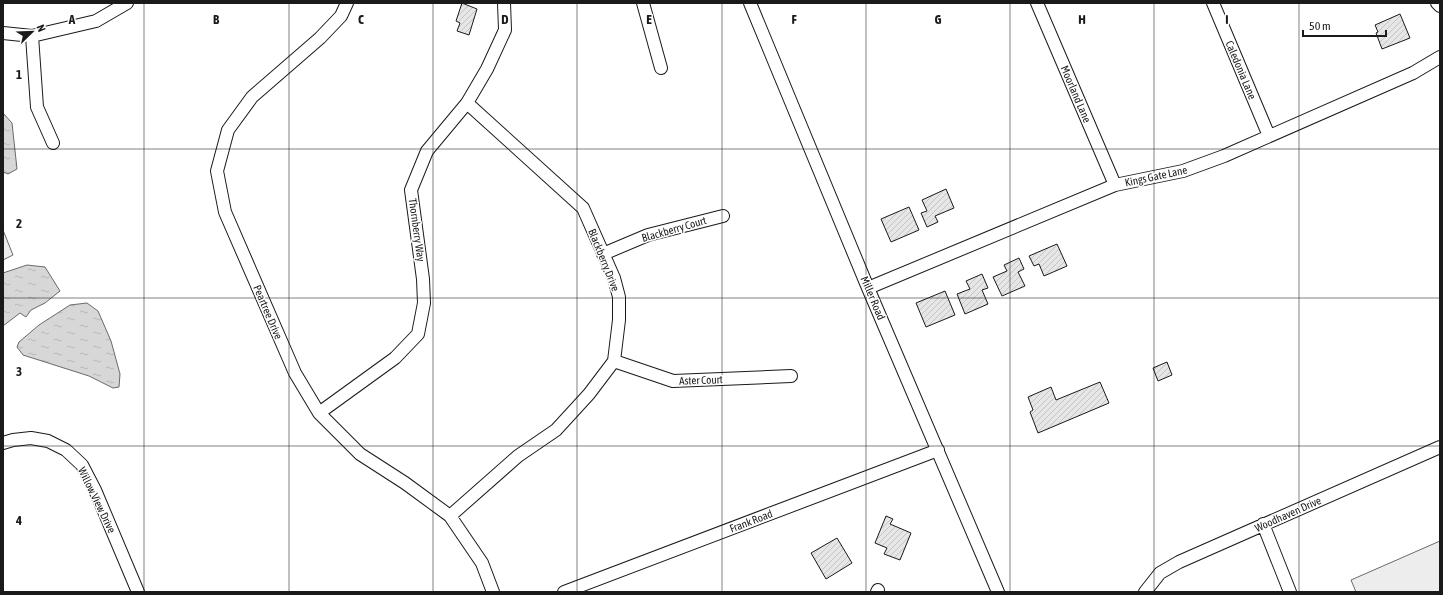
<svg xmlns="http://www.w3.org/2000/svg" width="1443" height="595" viewBox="0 0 1443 595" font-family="'Asap Condensed',sans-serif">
	<defs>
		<pattern id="water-ripples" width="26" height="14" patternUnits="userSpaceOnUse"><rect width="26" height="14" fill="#d7d7d7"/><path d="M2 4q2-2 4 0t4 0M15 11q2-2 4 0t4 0" fill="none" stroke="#b8b8b8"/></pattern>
		<pattern id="building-hatch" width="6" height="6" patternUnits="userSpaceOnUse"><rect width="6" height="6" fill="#e6e6e6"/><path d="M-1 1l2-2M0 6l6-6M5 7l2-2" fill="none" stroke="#c5c5c5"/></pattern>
	</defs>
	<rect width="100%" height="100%" fill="#fff"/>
	<path fill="#ededed" stroke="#6a6a6a" d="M 3,230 L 13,255 L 3,260 Z
		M 1440,541 L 1440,592 L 1356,592 L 1351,580 Z"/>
	<path fill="url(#water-ripples)" stroke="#6a6a6a" d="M 3,113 L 12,123 L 17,169 L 8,174 L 3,172 Z
		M 27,265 L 45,267 L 60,291 L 45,303 L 31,310 L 26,317 L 20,313 L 3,326 L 3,273 Z
		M 87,303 L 98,311 L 111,341 L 120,374 L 119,387 L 113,388 L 89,376 L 23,355 L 17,347 L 19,342 L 39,325 L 70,305 Z"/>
	<path fill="url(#building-hatch)" stroke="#1a1a1a" d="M 462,3 L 477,9 L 469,35 L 457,31 L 460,23 L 456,21 Z
		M 1400,14 L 1410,38 L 1382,49 L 1376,33 L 1378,32 L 1375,25 Z
		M 946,189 L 954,208 L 935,216 L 938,222 L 927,227 L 921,213 L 927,211 L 922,200 Z
		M 909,207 L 919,230 L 891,242 L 881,219 Z
		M 1057,244 L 1067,266 L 1044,276 L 1039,264 L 1034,266 L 1029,256 Z
		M 1019,258 L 1024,269 L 1018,272 L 1025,286 L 1002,296 L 993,277 L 1007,271 L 1004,265 Z
		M 982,274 L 988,288 L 982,290 L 988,304 L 965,314 L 957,294 L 970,289 L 966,281 Z
		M 945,291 L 955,315 L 926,327 L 916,303 Z
		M 1167,362 L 1172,375 L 1158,381 L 1153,368 Z
		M 1100,382 L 1109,403 L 1038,433 L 1030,412 L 1033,410 L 1028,397 L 1051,387 L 1056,400 Z
		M 886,516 L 893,519 L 890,524 L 911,533 L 900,560 L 884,554 L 887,548 L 875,543 Z
		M 837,538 L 852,563 L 826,579 L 811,553 Z"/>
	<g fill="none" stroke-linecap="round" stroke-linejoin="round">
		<defs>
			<path id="minor" d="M 347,3 L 341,16 L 320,38 L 252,97 L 228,130 L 217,171 L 225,212 L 295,373 L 319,413 L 360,454 L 405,483 L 450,516 L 482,563 L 493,592
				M 643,3 L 661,68
				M 750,3 L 868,288 L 998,592
				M 1037,3 L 1115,185
				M 1213,3 L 1269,136
				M 1437,3 L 1440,6
				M 3,33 L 32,36 L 96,21 L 127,3
				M 32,36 L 37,107 L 53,143
				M 603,254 L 648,235 L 723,216
				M 868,288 L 1115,185 L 1183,171 L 1224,156 L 1413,73 L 1440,57
				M 614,361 L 673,381 L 791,376
				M 319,413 L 395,358 L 418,334 L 424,303 L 423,279 L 411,190 L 427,151 L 467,103 L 487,69 L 505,30 L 504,3
				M 3,443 L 13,440 L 31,438 L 48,441 L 66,450 L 82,465 L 95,490 L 138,592
				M 450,516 L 518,456 L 556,430 L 589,394 L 614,361 L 619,320 L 619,297 L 614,278 L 583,208 L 467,103
				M 1263,524 L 1290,592
				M 564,592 L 938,450
				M 877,592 L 878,590
				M 1145,592 L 1160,573 L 1179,562 L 1440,447"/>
		</defs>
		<use href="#minor" stroke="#1a1a1a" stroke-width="14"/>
		<use href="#minor" stroke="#fff" stroke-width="12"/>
	</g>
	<path fill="none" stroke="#1a1a1a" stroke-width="1" stroke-opacity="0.55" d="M 144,3 L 144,592M 289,3 L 289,592M 433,3 L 433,592M 577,3 L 577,592M 722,3 L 722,592M 866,3 L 866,592M 1010,3 L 1010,592M 1154,3 L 1154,592M 1299,3 L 1299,592M 3,149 L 1440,149M 3,298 L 1440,298M 3,446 L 1440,446"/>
	<g text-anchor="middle" stroke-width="3" stroke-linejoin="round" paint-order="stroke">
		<g font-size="11" fill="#1a1a1a" stroke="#fff">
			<text transform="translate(1241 70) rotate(67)" y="4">Caledonia Lane</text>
			<text transform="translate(1076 94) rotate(67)" y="4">Moorland Lane</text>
			<text transform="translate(1156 176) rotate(-12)" y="4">Kings Gate Lane</text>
			<text transform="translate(674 229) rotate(-16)" y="4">Blackberry Court</text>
			<text transform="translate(417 230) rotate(82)" y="4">Thornberry Way</text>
			<text transform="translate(604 260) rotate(68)" y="4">Blackberry Drive</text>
			<text transform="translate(873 298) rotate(67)" y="4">Miller Road</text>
			<text transform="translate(268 312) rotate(67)" y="4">Peartree Drive</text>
			<text transform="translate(701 380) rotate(-2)" y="4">Aster Court</text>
			<text transform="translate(97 500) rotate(64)" y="4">Willow View Drive</text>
			<text transform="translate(1288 514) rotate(-24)" y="4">Woodhaven Drive</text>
			<text transform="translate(751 521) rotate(-21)" y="4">Frank Road</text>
		</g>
	</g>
	<g font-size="13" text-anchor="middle" font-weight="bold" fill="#1a1a1a" stroke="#fff" stroke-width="3" stroke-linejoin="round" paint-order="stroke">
		<text x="72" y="24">A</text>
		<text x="216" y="24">B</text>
		<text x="361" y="24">C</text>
		<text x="505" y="24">D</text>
		<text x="649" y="24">E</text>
		<text x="794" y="24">F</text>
		<text x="938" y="24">G</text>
		<text x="1082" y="24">H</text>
		<text x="1227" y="24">I</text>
		<text x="19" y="79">1</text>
		<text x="19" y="228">2</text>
		<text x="19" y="376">3</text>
		<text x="19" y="525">4</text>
	</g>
	<rect width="1443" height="595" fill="none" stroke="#1a1a1a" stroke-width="8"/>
	<g transform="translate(32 32) rotate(67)" stroke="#ffffff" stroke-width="3" paint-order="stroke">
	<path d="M0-3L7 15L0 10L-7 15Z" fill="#1a1a1a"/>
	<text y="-6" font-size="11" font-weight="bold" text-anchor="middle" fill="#1a1a1a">N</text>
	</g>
	<path d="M1303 30v6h83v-6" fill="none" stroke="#1a1a1a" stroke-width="2"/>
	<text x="1309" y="30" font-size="12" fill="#1a1a1a" stroke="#ffffff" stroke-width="3" paint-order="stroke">50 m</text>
</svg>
